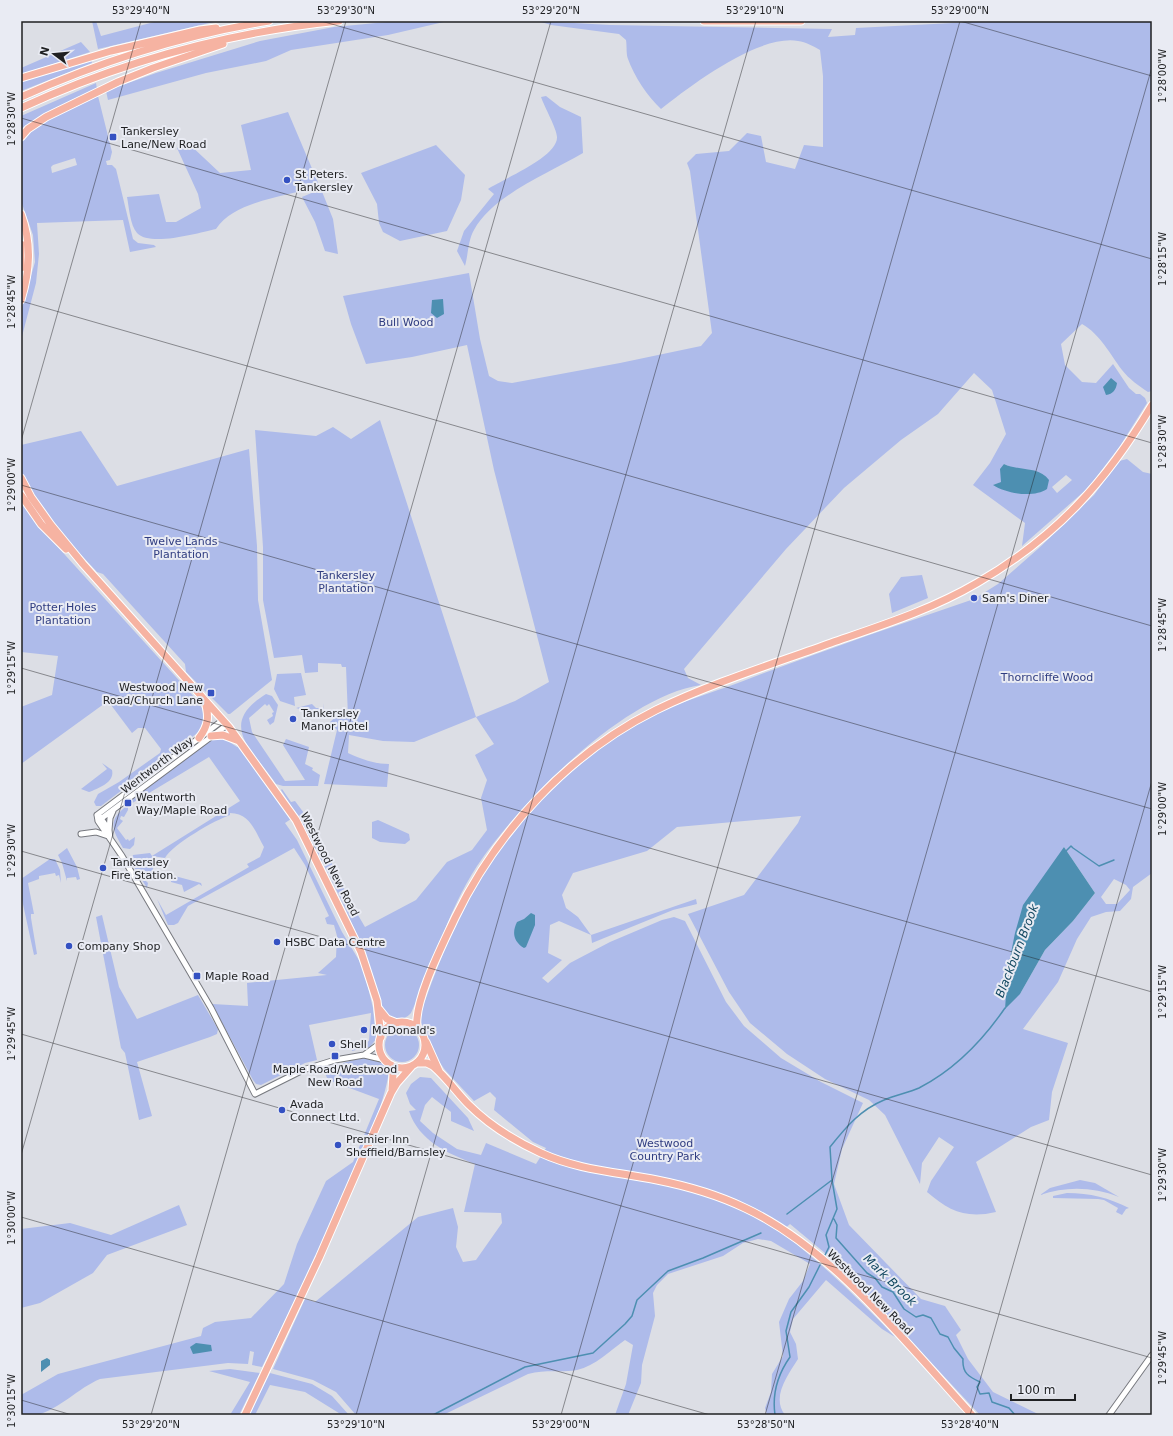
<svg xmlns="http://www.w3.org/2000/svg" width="1173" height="1436" viewBox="0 0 1173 1436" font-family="'DejaVu Sans',sans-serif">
	<rect width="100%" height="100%" fill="#dcdee5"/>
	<path fill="#aebbea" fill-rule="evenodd" d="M 92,21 L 96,21 L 101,36 L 158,21 L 218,21 L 98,49 Z
		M 397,21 L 448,21 L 388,35 L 291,50 L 266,61 L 206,73 L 108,100 L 106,91 L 156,73 L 260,41 L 334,27 Z
		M 538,21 L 610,25 L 832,29 L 828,37 L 855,35 L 856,28 L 992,21 L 1152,21 L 1152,391 L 1148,392 C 1139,386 1129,379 1122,370 C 1110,354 1100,334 1082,324 L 1061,344 L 1065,365 L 1082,382 L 1096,383 L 1113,364 L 1129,388 L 1136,394 L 1140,394 L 1145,398 L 1147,403 L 1120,446 L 1088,488 L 1022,546 L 1025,523 L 973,485 L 990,463 L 1006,434 L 992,390 L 974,373 L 938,414 L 901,440 L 844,488 L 786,549 L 684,669 L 688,678 L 701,685 C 624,696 519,803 477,866 C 447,912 434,964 411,1013 C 405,1020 395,1022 387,1015 C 381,1008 367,957 361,944 C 338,891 312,838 281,790 L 282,789 L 291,802 L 295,801 L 315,828 L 351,903 L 365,927 L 416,900 L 447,862 L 472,850 L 487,830 L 481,798 L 487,780 L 475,755 L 494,744 L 476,717 L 414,742 L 383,741 L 349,735 L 348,753 C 361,759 374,764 389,764 L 387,787 L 324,784 L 337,730 L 330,722 L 338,715 L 348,717 L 346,667 L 342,667 L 341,664 L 318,663 L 318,672 L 305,673 L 302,655 L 274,658 L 263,600 L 263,547 L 255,430 L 316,436 L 333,427 L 351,439 L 380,420 L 476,717 L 515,701 L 549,682 L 494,470 L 467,345 L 412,357 L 366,364 L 351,324 L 343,296 L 469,273 L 480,339 L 489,376 L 498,381 L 512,383 L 620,363 L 701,346 L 712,333 L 690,171 L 687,163 L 696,154 L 729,151 L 747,133 L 761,136 L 766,162 L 795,169 L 804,145 L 823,147 L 823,76 L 820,50 C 813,46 806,42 798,41 C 759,34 691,85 661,109 C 648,97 634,76 628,59 C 626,54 627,46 626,40 L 619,34 L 551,25 ZM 1004,464 L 1012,468 L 1030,470 L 994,485 L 1002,482 ZM 1066,475 L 1072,480 L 1057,493 L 1052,487 Z
		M 81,42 L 90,52 L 28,72 L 21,76 L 21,68 Z
		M 91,59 L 92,63 L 21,91 L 21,81 Z
		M 96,83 L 97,89 L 21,134 L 21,116 Z
		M 98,96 L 112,152 L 110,160 L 106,161 L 107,165 L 112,165 L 116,169 L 133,239 L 138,243 L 154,245 L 156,247 L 130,252 L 123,220 L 37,223 L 39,254 L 36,283 L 21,340 L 21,311 L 35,262 L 33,235 L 21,201 L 21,143 L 31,130 L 60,112 L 64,112 ZM 75,158 L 77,165 L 52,173 L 51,167 L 53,165 Z
		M 546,96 L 560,107 L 581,117 L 583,153 C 549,173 493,195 474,230 C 468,240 468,256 465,266 L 457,251 L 464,231 L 494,194 L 488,189 C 503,179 558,157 557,137 C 557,129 544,106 541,97 Z
		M 288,112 L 319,185 C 287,198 236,199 216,229 C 198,233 150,247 137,233 C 130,225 129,207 127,197 L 159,194 L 166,222 L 176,222 L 201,208 L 198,194 L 177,148 L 187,142 L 220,173 L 251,170 L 241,125 Z
		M 436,145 L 465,175 L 461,200 L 447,231 L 400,241 L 383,232 L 379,223 L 377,204 L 361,173 Z
		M 321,189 L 333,219 L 338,254 L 325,251 L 315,222 L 302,197 Z
		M 81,431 L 117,486 L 249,449 L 257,546 L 258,600 L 272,680 L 230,714 L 228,714 L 186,672 L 185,664 L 103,574 L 97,572 L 48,519 L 21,475 L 21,445 Z
		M 1127,459 L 1143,472 L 1152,474 L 1152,873 L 1133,887 L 1131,899 L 1120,911 L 1106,912 L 1091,917 L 1077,939 L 1058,982 L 1023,1029 L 1068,1043 L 1052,1092 L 1049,1120 L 1031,1127 L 976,1162 L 996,1212 C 966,1219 949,1211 927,1192 L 931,1181 L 954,1147 L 939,1137 L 922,1163 L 920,1184 L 885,1115 L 869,1100 L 825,1079 L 787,1054 L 750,1023 L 729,992 L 688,914 L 744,895 L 798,823 L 801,816 L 677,827 L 647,851 L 573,873 L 562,895 L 566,908 L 578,917 L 591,935 L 696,899 L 697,904 L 673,910 L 592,943 L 591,935 L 559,921 L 550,925 L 548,953 L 562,960 L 542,978 L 548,983 L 570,963 L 610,942 L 662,920 L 674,917 L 685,921 L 726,1002 L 744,1026 L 781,1058 L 821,1082 L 863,1103 L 842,1149 L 834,1184 L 849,1225 L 921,1299 L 945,1306 L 961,1330 L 956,1335 L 968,1359 L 993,1392 L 1040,1415 L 980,1415 L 843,1268 L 790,1224 L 781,1232 C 823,1264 859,1299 895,1337 L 882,1329 L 826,1280 L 793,1319 L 790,1332 L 796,1344 L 798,1359 C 788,1375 771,1397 785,1415 L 767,1415 L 765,1408 L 771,1392 L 772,1374 L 783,1356 L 779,1322 L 789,1299 L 803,1281 L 810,1264 L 771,1241 L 758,1239 L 743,1243 L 723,1256 L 668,1274 L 657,1285 L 653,1293 L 655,1316 L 642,1365 L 641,1383 L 628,1415 L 615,1415 L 626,1384 L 633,1345 L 625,1340 C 611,1350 595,1366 577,1370 C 561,1373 546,1369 528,1374 L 443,1415 L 356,1415 L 336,1392 L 313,1380 L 273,1369 L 305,1299 L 315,1302 L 418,1217 L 453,1208 L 458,1227 L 456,1247 L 463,1262 L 476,1260 L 502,1223 L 501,1213 L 464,1212 L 475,1164 C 447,1153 419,1141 409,1111 L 416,1110 L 410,1104 L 406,1093 L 411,1084 L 420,1077 L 431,1078 L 468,1118 L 474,1131 L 451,1121 L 451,1112 L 432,1097 L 425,1105 L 420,1121 L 433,1133 L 457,1149 L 481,1155 L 486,1143 L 536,1164 L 546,1148 L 533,1142 L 494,1110 L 496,1098 L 490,1092 L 474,1101 L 445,1070 L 436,1057 L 419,1018 C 435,972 453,924 478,883 C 518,816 582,752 652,716 C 676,703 711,693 738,683 C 816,653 895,626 974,599 L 998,584 L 1039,548 L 1094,495 L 1119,461 ZM 1064,847 L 1095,893 L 1073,921 L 1045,950 L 1020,994 ZM 1114,879 L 1126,885 L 1130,890 L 1117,904 L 1106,904 L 1101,897 Z
		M 21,501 L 46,534 L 196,699 C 205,711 206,717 200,731 L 101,806 L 96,806 L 94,802 L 98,794 L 119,782 L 160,753 L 161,749 L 145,728 L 138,728 L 132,733 L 108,701 L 21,764 L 21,707 L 52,695 L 58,656 L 21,652 Z
		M 922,575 L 928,598 L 892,613 L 889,594 L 901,577 Z
		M 301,673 L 306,695 L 294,697 L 295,706 L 280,701 L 274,689 L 277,674 Z
		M 266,694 L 272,696 L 278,705 L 274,722 L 270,725 L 267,720 L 273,716 L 272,713 L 274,712 L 269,704 L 267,706 L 265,704 L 249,718 L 252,732 L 285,781 L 305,780 L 283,745 L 286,739 L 309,747 L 305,764 L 313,768 L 312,770 L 320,775 L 318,786 L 283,786 L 276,784 C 253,750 216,725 266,694 Z
		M 324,703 L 323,711 L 319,714 L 296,708 L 312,704 L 316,708 L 323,708 Z
		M 211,736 L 215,740 L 225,739 L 237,747 L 238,746 L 291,819 L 285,823 L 297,840 L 342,932 L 363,967 L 373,1008 L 376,1039 L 370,1047 L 351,1051 L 356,1046 L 369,1041 L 371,1013 L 309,1025 L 317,1060 L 305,1063 L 261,1085 L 256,1084 L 253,1080 L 212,1004 L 248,1006 L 247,983 L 327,975 L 318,973 L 336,957 L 337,936 L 334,925 L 327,924 L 325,918 L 329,916 L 305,865 L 294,848 L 188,906 L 178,923 L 174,925 L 168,925 L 157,899 L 166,915 L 249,867 L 247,864 L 260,857 L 264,847 C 255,831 250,813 230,813 L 230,815 C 215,820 173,844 165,858 L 152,856 L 155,860 L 151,878 L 144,879 L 148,883 L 147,888 L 134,867 L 130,864 L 133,855 L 150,853 L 152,856 L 240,801 L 209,757 L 129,805 L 129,801 Z
		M 102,763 L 112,770 C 115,782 99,788 89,792 L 81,789 L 107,769 Z
		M 128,805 L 128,810 L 124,817 L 121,816 L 120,819 L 123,821 L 117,828 L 126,840 L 128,839 L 129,841 L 135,837 L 134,845 L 130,849 L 123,848 C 112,829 107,820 128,805 Z
		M 378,820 L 409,834 L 410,840 L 405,844 L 380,842 L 372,838 L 372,822 Z
		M 67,848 L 77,867 L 80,879 L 77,880 L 76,877 L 67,878 L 67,881 L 62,863 L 58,855 Z
		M 50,859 L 55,859 L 60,870 L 61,883 L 59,875 L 56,876 L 55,873 L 39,876 L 39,879 L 28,883 L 34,914 L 31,914 L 31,918 L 37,954 L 34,955 L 21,895 L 21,879 Z
		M 171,875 L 201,883 L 202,886 L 199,884 L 184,892 L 182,885 L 171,882 Z
		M 102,915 L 119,987 L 137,1019 L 198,995 L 218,1029 L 217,1034 L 210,1037 L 137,1062 L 152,1116 L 139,1120 L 125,1053 L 121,1048 L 96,917 Z
		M385 1045a17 17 0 1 1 34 0a17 17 0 1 1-34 0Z
		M 368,1057 L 383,1063 L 389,1071 C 384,1107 365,1143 351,1176 C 323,1241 294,1304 262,1367 L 252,1365 L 254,1352 L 250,1351 L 248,1364 L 228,1363 L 100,1379 C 78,1388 60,1409 37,1415 C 32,1416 26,1415 21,1415 L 21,1395 L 58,1374 L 201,1336 L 203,1328 L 215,1322 L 251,1318 L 284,1284 L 297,1244 L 326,1181 L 353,1162 L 379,1099 L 328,1080 L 323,1069 L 350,1061 Z
		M 1080,1180 L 1095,1183 L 1119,1197 C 1093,1187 1067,1186 1040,1195 L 1050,1188 Z
		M 1067,1193 C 1090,1193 1109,1198 1129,1208 L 1126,1209 L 1122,1215 L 1116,1212 L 1118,1208 L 1104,1200 L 1098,1199 L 1053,1198 L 1053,1196 Z
		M 179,1205 L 187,1225 L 107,1255 L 93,1273 L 40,1303 L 21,1308 L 21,1229 L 70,1223 L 111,1235 Z
		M 230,1369 L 260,1373 L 239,1415 L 230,1415 L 250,1382 L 209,1371 Z
		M 270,1373 L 312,1384 L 332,1396 L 349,1415 L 342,1415 L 305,1392 L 270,1385 L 255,1415 L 249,1415 Z"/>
	<path fill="#4d8fb1" d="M 443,299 L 444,314 L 437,318 L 431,313 L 432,300 Z
		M 1111,378 L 1117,383 C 1116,390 1113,394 1106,395 L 1103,387 Z
		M 1004,464 C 1018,471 1039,466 1049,480 L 1047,489 C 1034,498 1007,494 993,485 L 1001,482 L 1000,469 Z
		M 1064,847 L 1095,893 L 1073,921 L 1045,950 L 1020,994 L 1005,1009 L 1008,968 L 1015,933 L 1023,905 Z
		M 531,913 L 535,915 L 535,925 L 526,947 L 524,948 C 513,941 512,932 517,922 L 524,919 Z
		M 196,1343 L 211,1345 L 212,1351 L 193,1354 L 190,1347 Z
		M 47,1358 L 50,1360 L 50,1365 L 41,1372 L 41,1361 Z"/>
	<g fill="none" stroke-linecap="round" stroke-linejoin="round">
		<path stroke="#4d8fb1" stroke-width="1.5" d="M 1065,852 L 1071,846 L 1073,848 L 1099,866 L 1114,860
			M 787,1214 L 832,1180
			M 834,1219 L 837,1225 L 836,1238 L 867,1273 L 875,1278 L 882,1287 L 893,1292 L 904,1309 L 916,1317 L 923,1315 L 931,1318 L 940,1334 L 948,1337 L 954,1348 L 963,1359 C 962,1373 969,1377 980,1382 L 977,1387 L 980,1394 L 989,1393 L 992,1402 L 1009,1408 L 1015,1415
			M 825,1255 L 829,1247 L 826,1235 L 837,1209 L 832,1180 L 830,1147 C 846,1127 860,1110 884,1100 C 895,1095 908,1093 919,1088 C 954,1070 983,1040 1005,1008
			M 433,1415 L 525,1367 L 593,1353 L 625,1324 L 632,1316 L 637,1300 L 668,1271 L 703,1258 L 761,1233
			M 775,1415 C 772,1394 778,1374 790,1357 L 786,1331 L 791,1312 L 809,1287 L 820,1265"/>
		<defs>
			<path id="minor" d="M 97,815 L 98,821 L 122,856 L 211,1008 L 255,1094 L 303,1070 L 335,1060 L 364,1055 L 379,1044
				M 97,815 L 223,720
				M 100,817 L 109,830 L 110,838
				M 98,821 L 227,725
				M 109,830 L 110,818 L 113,811
				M 81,834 L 96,832 L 108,836
				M 364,1055 L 385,1060
				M 1109,1415 L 1152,1355"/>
			<path id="highway" d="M 704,21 L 801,21
				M 21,78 L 111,51 L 200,30 L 216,28
				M 21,97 C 99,62 184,35 269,21
				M 21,108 C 121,62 230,32 339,21
				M 21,137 L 28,129 L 46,117 L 118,82 L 153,68 L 223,44
				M 21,214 C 32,244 30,270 21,300
				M 21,244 L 21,268
				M 21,478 L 31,497 L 51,525 L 83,564 L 229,727 L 296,820 L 361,952 L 377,1001 L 381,1037
				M 21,495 L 41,524 L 66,549
				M 211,736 L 223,735 L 239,741
				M 199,738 C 209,725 209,716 205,701
				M 379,1009 L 387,1019 L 397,1023
				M379 1045a23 23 0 1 1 46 0a23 23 0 1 1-46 0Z
				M 417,1027 C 414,1000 443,944 455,918 C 497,831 569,753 656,710 C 712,683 773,664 831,643 C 880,626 931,610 977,583 C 1055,538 1106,482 1152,405
				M 426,1042 L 439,1071
				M 417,1063 L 427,1063 L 433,1066 C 447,1078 457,1093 469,1105 C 489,1125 515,1141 541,1153 C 578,1170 617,1172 657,1180 C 687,1186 718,1195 745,1208 C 833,1249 907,1344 972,1415
				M 391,1065 L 393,1075 L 392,1089
				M 245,1415 L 319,1258 L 391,1093 L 397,1083 L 412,1066"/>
		</defs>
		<use href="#minor" stroke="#77797f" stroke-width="7"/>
		<use href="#highway" stroke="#fff" stroke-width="9"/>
		<use href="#minor" stroke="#fff" stroke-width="5"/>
		<use href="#highway" stroke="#f6b3a2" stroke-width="7"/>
	</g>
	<path fill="none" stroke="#1f2022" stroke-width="1" stroke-opacity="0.45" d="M 321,21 L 1152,259M 960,21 L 1152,76M 21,118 L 1152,443M 21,301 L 1152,626M 21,441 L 141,21M 21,485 L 1152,809M 21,668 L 1152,992M 21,851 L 1152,1175M 21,1034 L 1152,1358M 21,1155 L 346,21M 21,1217 L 710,1415M 21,1400 L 72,1415M 151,1415 L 551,21M 356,1415 L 756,21M 561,1415 L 960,21M 765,1415 L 1152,67M 970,1415 L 1152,781"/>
	<g fill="#3451c2" stroke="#e9ebf3" stroke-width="1.5">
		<rect x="109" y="133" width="8" height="8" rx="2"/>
		<circle cx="287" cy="180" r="4"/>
		<circle cx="974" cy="598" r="4"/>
		<rect x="207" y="689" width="8" height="8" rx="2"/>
		<circle cx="293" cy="719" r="4"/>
		<rect x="124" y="799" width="8" height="8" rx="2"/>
		<circle cx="103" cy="868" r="4"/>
		<circle cx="277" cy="942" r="4"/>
		<circle cx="69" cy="946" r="4"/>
		<rect x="193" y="972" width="8" height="8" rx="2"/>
		<circle cx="364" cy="1030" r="4"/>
		<circle cx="332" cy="1044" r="4"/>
		<rect x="331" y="1052" width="8" height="8" rx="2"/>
		<circle cx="282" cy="1110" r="4"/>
		<circle cx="338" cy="1145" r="4"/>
	</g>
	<g text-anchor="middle" stroke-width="4" stroke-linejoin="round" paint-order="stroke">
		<g font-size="11" fill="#1f2022" stroke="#e9ebf3" text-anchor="start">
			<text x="121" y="135">Tankersley<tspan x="121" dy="13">Lane/New Road</tspan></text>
			<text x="295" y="178">St Peters.<tspan x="295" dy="13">Tankersley</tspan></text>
			<text x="982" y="602">Sam's Diner</text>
			<text x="203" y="691" text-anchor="end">Westwood New<tspan x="203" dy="13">Road/Church Lane</tspan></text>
			<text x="301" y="717">Tankersley<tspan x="301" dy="13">Manor Hotel</tspan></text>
			<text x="136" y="801">Wentworth<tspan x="136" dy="13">Way/Maple Road</tspan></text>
			<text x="111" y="866">Tankersley<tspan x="111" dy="13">Fire Station.</tspan></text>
			<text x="285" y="946">HSBC Data Centre</text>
			<text x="77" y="950">Company Shop</text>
			<text x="205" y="980">Maple Road</text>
			<text x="372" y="1034">McDonald's</text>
			<text x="340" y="1048">Shell</text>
			<text x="335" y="1073" text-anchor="middle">Maple Road/Westwood<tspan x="335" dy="13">New Road</tspan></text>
			<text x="290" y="1108">Avada<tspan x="290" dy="13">Connect Ltd.</tspan></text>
			<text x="346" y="1143">Premier Inn<tspan x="346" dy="13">Sheffield/Barnsley</tspan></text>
		</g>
		<g font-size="11" fill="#2f3c80" stroke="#e9ebf3">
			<text x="406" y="326">Bull Wood</text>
			<text x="181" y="545">Twelve Lands<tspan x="181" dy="13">Plantation</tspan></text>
			<text x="346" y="579">Tankersley<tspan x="346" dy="13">Plantation</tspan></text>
			<text x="63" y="611">Potter Holes<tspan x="63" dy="13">Plantation</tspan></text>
			<text x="1047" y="681">Thorncliffe Wood</text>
			<text x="665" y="1147">Westwood<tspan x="665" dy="13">Country Park</tspan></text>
		</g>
		<g font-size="11" fill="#1f2022" stroke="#e9ebf3">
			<text transform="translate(157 765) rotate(-37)" y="4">Wentworth Way</text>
			<text transform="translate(330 864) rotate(63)" y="4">Westwood New Road</text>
			<text transform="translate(870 1292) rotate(45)" y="4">Westwood New Road</text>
		</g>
		<g font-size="12" font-style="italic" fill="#124861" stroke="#e9ebf3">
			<text transform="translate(1017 951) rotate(-69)" y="4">Blackburn Brook</text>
			<text transform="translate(890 1280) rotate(44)" y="4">Mark Brook</text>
		</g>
	</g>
	<rect width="1173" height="1436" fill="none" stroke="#e9ebf3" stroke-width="44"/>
	<g transform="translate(54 54) rotate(286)" stroke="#e9ebf3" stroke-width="3" paint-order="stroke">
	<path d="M0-3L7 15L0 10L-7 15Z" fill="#1f2022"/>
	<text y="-6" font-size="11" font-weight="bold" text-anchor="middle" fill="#1f2022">N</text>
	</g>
	<path d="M1011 1394v6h64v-6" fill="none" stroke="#1f2022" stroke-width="2"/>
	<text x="1017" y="1394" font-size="12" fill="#1f2022" stroke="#e9ebf3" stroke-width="3" paint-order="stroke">100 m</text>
	<rect x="22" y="22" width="1129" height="1392" fill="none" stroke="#1f2022" stroke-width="1.5"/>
	<g font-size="10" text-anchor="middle" fill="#1f2022">
		<text x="141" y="14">53°29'40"N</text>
		<text x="346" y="14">53°29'30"N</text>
		<text x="551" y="14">53°29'20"N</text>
		<text x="755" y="14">53°29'10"N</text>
		<text x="960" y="14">53°29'00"N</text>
		<text transform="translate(1162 76) rotate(-90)" y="4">1°28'00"W</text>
		<text transform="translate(11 119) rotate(-90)" y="4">1°28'30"W</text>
		<text transform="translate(1162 259) rotate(-90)" y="4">1°28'15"W</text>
		<text transform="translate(11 302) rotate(-90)" y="4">1°28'45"W</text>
		<text transform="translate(1162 442) rotate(-90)" y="4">1°28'30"W</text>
		<text transform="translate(11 485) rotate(-90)" y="4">1°29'00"W</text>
		<text transform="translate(1162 625) rotate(-90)" y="4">1°28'45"W</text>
		<text transform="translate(11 668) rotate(-90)" y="4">1°29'15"W</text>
		<text transform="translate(1162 809) rotate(-90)" y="4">1°29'00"W</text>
		<text transform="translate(11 851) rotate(-90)" y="4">1°29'30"W</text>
		<text transform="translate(1162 992) rotate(-90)" y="4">1°29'15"W</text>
		<text transform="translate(11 1034) rotate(-90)" y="4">1°29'45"W</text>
		<text transform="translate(1162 1175) rotate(-90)" y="4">1°29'30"W</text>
		<text transform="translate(11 1218) rotate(-90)" y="4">1°30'00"W</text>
		<text transform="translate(1162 1358) rotate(-90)" y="4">1°29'45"W</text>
		<text transform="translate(11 1401) rotate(-90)" y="4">1°30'15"W</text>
		<text x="151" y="1428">53°29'20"N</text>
		<text x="356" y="1428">53°29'10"N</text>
		<text x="561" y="1428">53°29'00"N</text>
		<text x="766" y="1428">53°28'50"N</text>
		<text x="970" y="1428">53°28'40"N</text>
	</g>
</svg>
